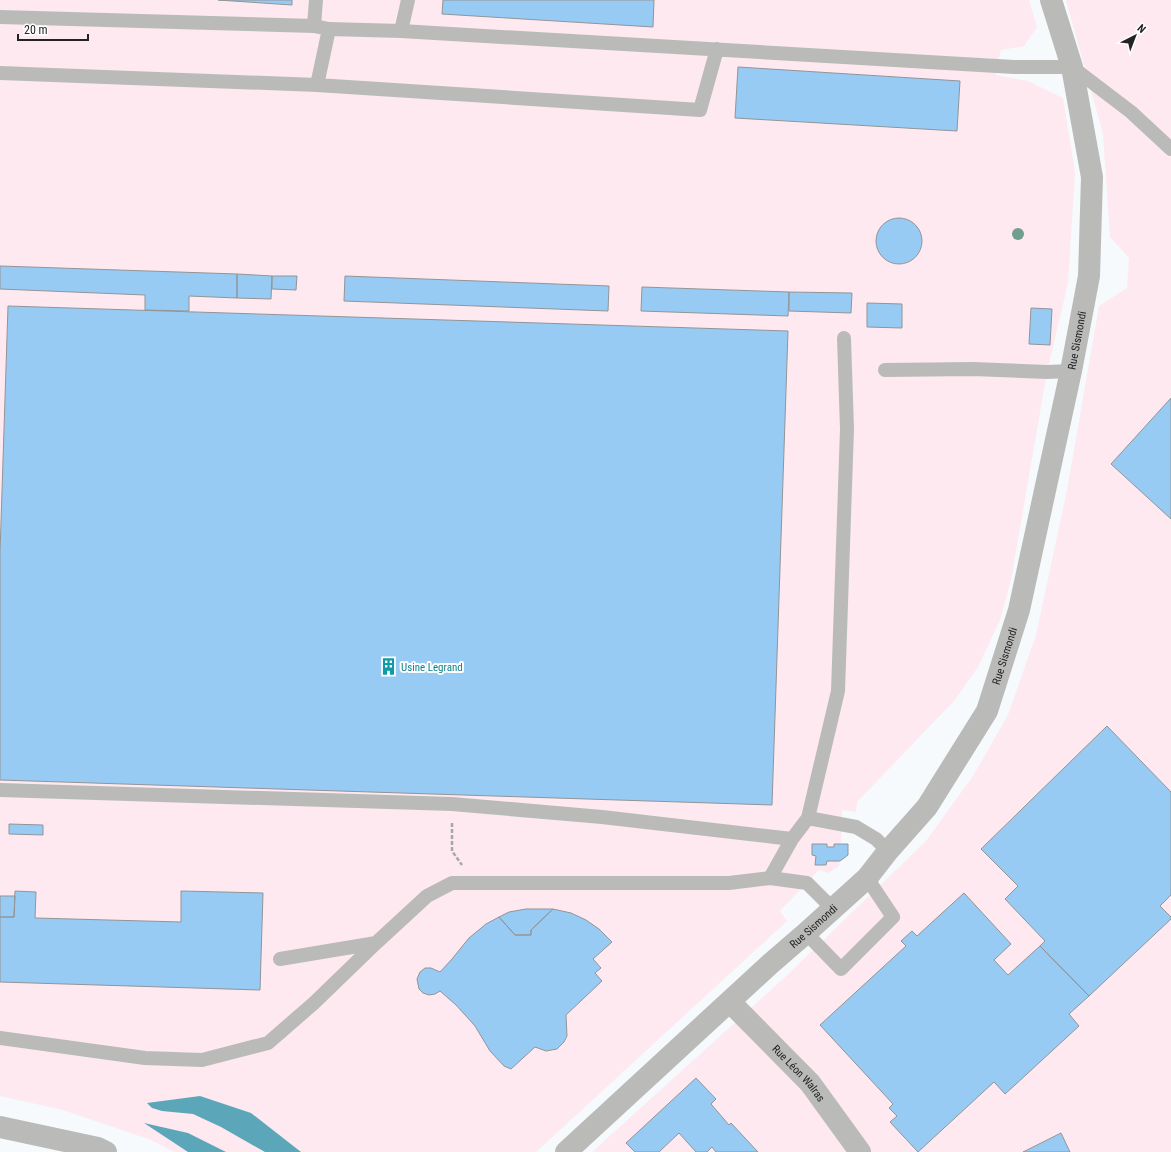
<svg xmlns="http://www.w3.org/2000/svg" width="1171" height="1152" viewBox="0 0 1171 1152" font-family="'Roboto Condensed',sans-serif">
	<rect width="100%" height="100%" fill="#f6fafc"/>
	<path fill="#fde9ef" d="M 0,0 L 1029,0 L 1037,27 L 1024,46 L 1001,50 L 997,66 L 996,75 L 1028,81 L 1063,98 L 1075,172 L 1068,283 L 1047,372 L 1011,580 L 1000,620 L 978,667 L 954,701 L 857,802 L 856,812 L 842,810 L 842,825 L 839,866 L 829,873 L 819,870 L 780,911 L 787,921 L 536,1152 L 174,1152 L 151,1140 L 63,1110 L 0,1096 Z
		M 1066,0 L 1171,0 L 1171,1152 L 592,1152 L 782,980 L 926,841 L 973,776 L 1008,715 L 1036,635 L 1067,490 L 1099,306 L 1127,288 L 1129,258 L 1110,237 L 1103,134 Z"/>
	<path fill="#5ca6ba" d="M 200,1096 L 251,1113 L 301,1152 L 265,1152 L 221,1127 L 193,1114 L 162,1111 L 152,1108 L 147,1103 Z
		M 144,1123 L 188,1133 L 226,1152 L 188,1152 Z"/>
	<path fill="#98cbf4" stroke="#919597" d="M 218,0 L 292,0 L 292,5 Z
		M 443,0 L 654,0 L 653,27 L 442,14 Z
		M 738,67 L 960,81 L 957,131 L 735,118 Z
		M876 241a23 23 0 1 1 46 0a23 23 0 1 1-46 0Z
		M 0,266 L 237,274 L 237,298 L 189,296 L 189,311 L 145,310 L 145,295 L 0,289 Z
		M 237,274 L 272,276 L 271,299 L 237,298 Z
		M 272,276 L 297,276 L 296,290 L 272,289 Z
		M 345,276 L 609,286 L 608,311 L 344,301 Z
		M 642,287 L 789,292 L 788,316 L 641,311 Z
		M 789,292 L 852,293 L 851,313 L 789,311 Z
		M 867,303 L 902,304 L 902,328 L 867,327 Z
		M 8,306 L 788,331 L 772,805 L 0,780 L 0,553 Z
		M 1031,308 L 1052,309 L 1050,345 L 1029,344 Z
		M 1171,398 L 1171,519 L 1111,464 Z
		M 1107,726 L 1171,792 L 1171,895 L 1160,906 L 1171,917 L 1171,919 L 1089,996 L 1040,946 L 1045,941 L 1005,899 L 1018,886 L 981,849 Z
		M 9,824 L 43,825 L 43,835 L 9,834 Z
		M 812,844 L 827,844 L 827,847 L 834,847 L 834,844 L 848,844 L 848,855 L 840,861 L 827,861 L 826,865 L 815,865 L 816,856 L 812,855 Z
		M 15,891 L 36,892 L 35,918 L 181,922 L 181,891 L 263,893 L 260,990 L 0,982 L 0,917 L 14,917 Z
		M 964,893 L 1011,944 L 994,960 L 1008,975 L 1040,946 L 1089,996 L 1069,1014 L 1079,1026 L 1015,1085 L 1005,1094 L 994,1082 L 918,1152 L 890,1122 L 897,1116 L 889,1108 L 893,1104 L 820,1025 L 906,946 L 901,941 L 912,931 L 917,936 Z
		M 0,896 L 15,896 L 14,917 L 0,917 Z
		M 526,909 L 553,909 L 531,930 L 531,935 L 515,935 L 499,917 L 509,912 Z
		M 553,909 L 571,913 L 586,920 L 599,929 L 612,942 L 593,959 L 601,968 L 595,973 L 602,981 L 566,1015 L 567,1036 L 564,1042 L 557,1049 L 546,1051 L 535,1047 L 511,1069 L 504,1066 L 490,1051 L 475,1026 L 456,1005 L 440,991 L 435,994 L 429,995 L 423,993 L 419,989 L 417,979 L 420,972 L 425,968 L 431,968 L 440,972 L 452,959 L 469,938 L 486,924 L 499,917 L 515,935 L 531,935 L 531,930 Z
		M 696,1078 L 716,1099 L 711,1104 L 729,1125 L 731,1123 L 758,1152 L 716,1152 L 712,1147 L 707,1152 L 696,1152 L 679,1133 L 659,1152 L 635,1152 L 626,1143 Z
		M 1061,1133 L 1070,1152 L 1023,1152 Z"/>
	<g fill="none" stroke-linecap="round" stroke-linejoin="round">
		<path stroke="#a5a8aa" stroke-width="2.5" stroke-dasharray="4 2" stroke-linecap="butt" d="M 452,823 L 452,851 L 462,865"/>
		<path stroke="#babbb9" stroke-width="14" d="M 0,17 L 314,26 L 329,29 L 401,31 L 1014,67 L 1072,67 L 1131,112 L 1171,149
			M 314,26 L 316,0
			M 401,31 L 408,0
			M 0,73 L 317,85 L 329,29
			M 317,85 L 700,110 L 717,49
			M 844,338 L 847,429 L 838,691 L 808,818 L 856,827 L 876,839 L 888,851
			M 885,370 L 973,369 L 1047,372 L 1071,371
			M 0,790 L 452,804 L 602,817 L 792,839
			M 770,878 L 792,839 L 808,818
			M 806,933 L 841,969 L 893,917 L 867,878
			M 280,959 L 376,943
			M 0,1038 L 145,1058 L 202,1060 L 268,1043 L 314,1003 L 376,943 L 427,896 L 452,883 L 729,883 L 770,878 L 807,883 L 832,908"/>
		<g stroke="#babbb9" stroke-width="22">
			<path id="s1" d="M 730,1002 L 810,1083 L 860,1152"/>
			<path d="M 0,1127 L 98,1148 L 106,1152"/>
			<path id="s2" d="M 566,1152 L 769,965 L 806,933 L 867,878 L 888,851 L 927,807 L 987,711 L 1019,610 L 1071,371 L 1089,276 L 1092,177 L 1072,67 L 1051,0"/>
		</g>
	</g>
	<circle fill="#719e8e" cx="1018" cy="234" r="6"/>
	<defs>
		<symbol id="building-bare" viewBox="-9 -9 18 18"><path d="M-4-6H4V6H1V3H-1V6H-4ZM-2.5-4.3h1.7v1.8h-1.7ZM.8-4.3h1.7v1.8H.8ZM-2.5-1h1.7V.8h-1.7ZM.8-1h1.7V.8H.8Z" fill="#0f9aa8" stroke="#fff" stroke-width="2.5" paint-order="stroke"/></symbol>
	</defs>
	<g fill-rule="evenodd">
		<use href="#building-bare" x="376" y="654" width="25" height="25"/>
	</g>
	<g text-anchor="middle" stroke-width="4" stroke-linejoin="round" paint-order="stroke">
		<g font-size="11" fill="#212324" stroke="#fff">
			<text dy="4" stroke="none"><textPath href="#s2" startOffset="995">Rue Sismondi</textPath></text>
			<text dy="4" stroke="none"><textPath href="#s2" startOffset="671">Rue Sismondi</textPath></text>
			<text dy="4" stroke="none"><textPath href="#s2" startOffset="335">Rue Sismondi</textPath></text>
			<text dy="4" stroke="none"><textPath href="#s1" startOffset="99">Rue Léon Walras</textPath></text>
		</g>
		<g font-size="11" fill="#0d838f" stroke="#fff" text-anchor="start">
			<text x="401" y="671">Usine Legrand</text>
		</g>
	</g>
	<g transform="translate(1135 36) rotate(42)" stroke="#ffffff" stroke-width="3" paint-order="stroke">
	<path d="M0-3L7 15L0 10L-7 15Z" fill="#212324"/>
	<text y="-6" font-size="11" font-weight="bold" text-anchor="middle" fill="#212324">N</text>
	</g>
	<path d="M18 34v6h70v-6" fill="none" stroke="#212324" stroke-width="2"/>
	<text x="24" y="34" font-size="12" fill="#212324" stroke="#ffffff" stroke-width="3" paint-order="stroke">20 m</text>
</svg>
